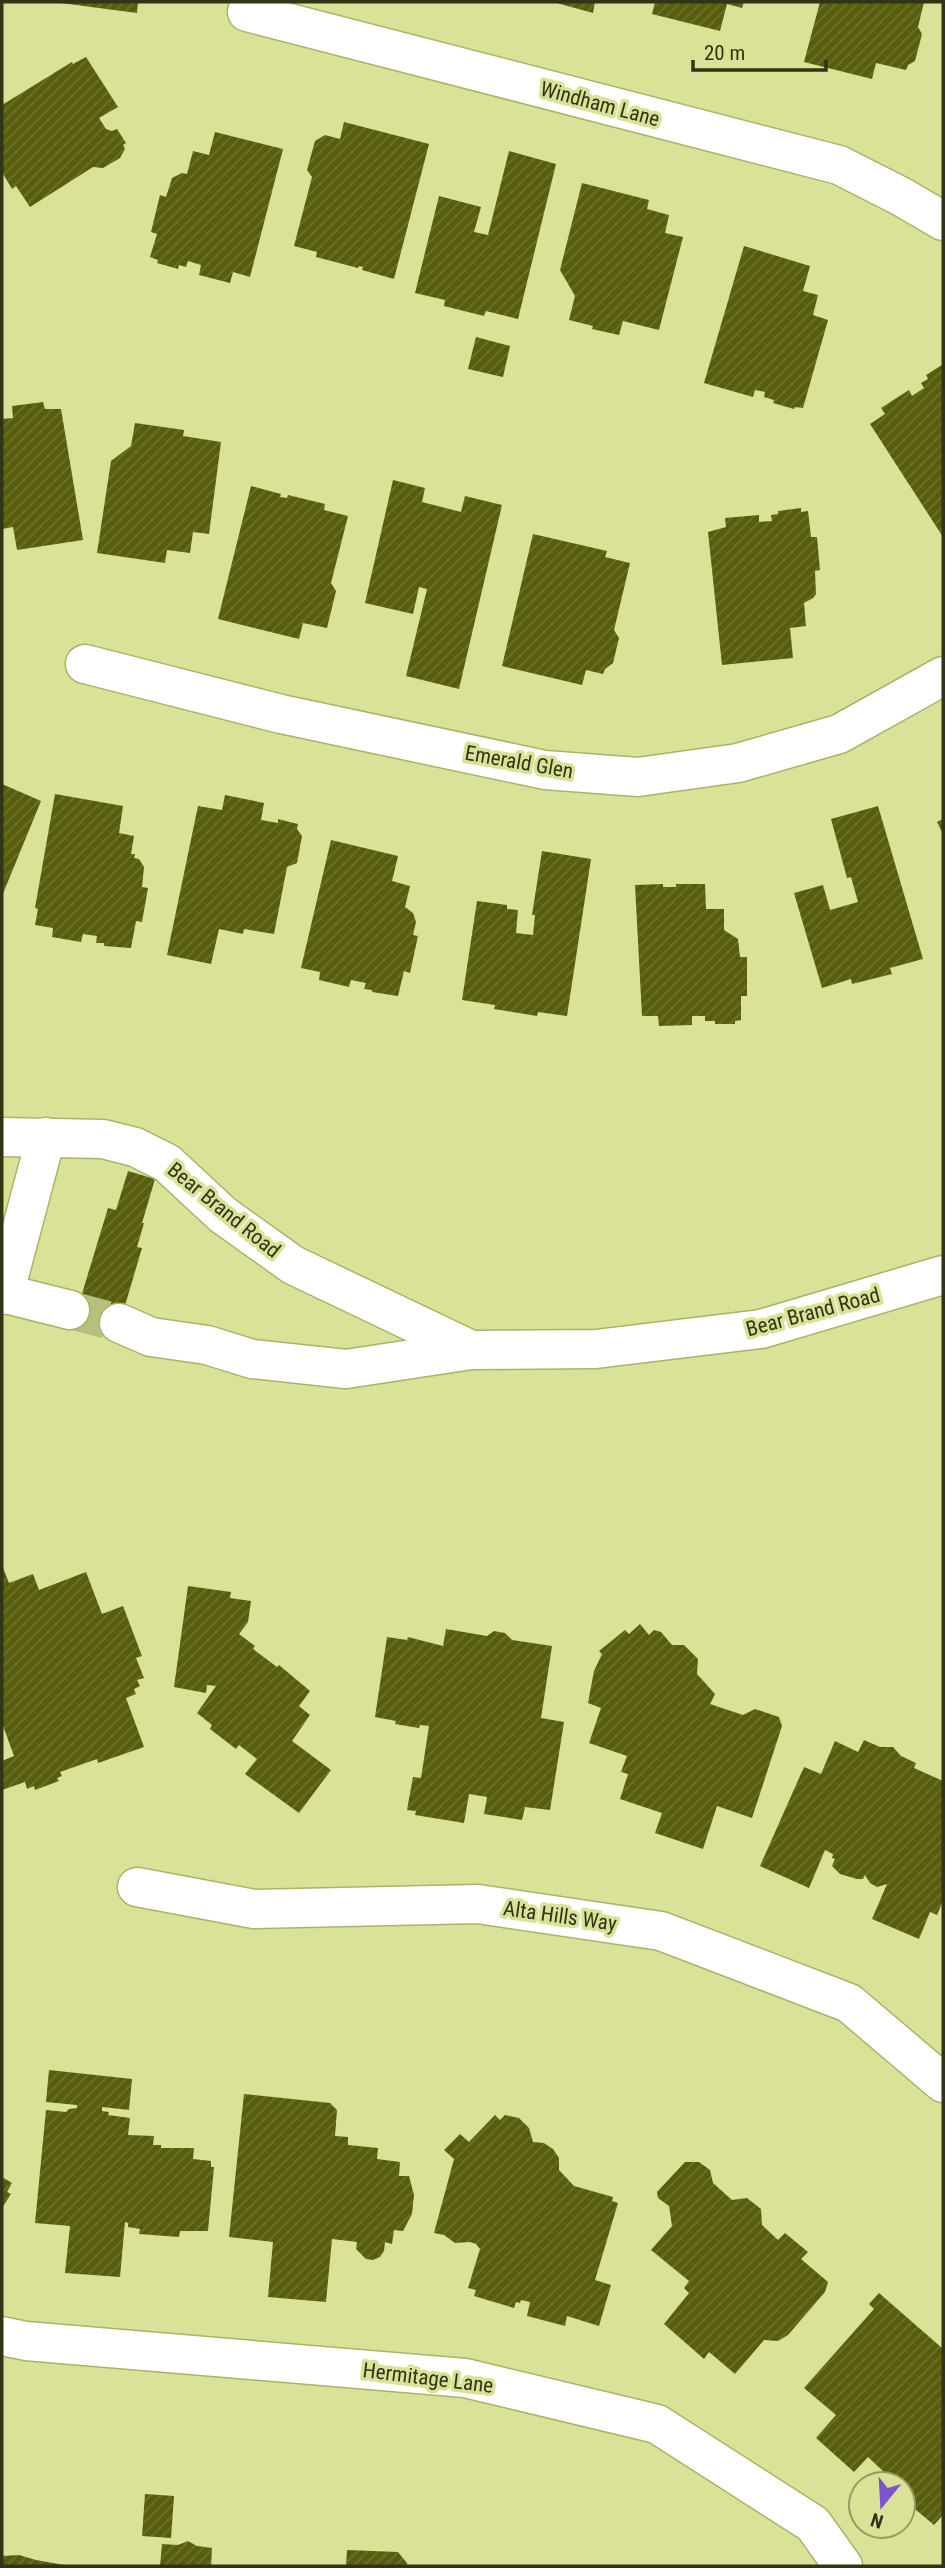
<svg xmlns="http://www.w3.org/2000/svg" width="945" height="2568" viewBox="0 0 945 2568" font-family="'Roboto Condensed',sans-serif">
	<defs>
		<pattern id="building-hatch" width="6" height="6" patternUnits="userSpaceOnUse" patternTransform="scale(1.75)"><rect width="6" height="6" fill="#575d0c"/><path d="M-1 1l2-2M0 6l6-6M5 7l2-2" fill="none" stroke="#6c712f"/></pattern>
	</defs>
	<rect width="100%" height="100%" fill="#d9e296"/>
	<path fill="url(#building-hatch)" d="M 53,2 L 138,2 L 137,13 Z
		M 553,2 L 595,2 L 593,13 Z
		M 655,2 L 744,2 L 742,8 L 727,4 L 720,31 L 652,14 Z
		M 820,2 L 924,2 L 918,27 L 922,34 L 915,61 L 908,65 L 906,70 L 876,63 L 872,79 L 804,62 Z
		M 86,57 L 118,107 L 99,118 L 106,129 L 112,131 L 117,129 L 126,143 L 123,145 L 125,149 L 120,158 L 103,168 L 93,167 L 30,207 L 16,186 L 12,189 L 2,172 L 2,105 L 72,62 L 73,64 Z
		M 344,122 L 429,144 L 394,279 L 362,270 L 363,267 L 359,266 L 358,268 L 316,257 L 317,252 L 294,246 L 312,177 L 307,170 L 315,141 L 325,135 L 340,139 Z
		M 215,132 L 283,149 L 250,277 L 233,272 L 230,283 L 199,275 L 201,265 L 188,261 L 186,267 L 179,265 L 178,269 L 157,263 L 158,260 L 150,257 L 157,234 L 151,232 L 160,195 L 166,197 L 172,178 L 182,173 L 187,174 L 193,151 L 209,155 Z
		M 509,151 L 556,164 L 518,319 L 486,311 L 484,316 L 444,306 L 445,300 L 415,293 L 439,196 L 481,207 L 474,232 L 488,235 Z
		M 582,183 L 649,200 L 647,209 L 669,215 L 665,233 L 683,237 L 659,330 L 623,321 L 619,335 L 592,329 L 593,326 L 569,320 L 575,296 L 560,270 Z
		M 744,246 L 810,266 L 803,291 L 818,295 L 813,315 L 828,320 L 803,408 L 795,407 L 794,409 L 773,403 L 774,400 L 764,397 L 765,392 L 755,390 L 753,397 L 704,383 Z
		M 476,337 L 510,346 L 503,377 L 468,369 Z
		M 942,365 L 943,367 L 943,537 L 870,424 L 885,414 L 881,408 L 909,390 L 912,396 L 924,388 L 921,383 L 928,379 L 926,375 Z
		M 43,402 L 45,409 L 61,409 L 83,540 L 17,550 L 13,527 L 2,529 L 2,419 L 13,418 L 12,406 Z
		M 135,423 L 184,430 L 183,436 L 221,442 L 209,534 L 193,532 L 190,553 L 167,550 L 165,563 L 97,553 L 111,461 L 131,446 Z
		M 393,480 L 425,488 L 422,502 L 461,512 L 465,496 L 502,505 L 459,689 L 406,676 L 427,589 L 419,587 L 413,614 L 365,603 Z
		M 251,486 L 281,494 L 280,497 L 287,498 L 288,495 L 325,504 L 324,510 L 348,516 L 331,583 L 336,591 L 327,628 L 303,623 L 299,639 L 218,619 Z
		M 801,508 L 801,512 L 808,511 L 811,537 L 817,537 L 820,570 L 815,571 L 816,594 L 813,598 L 804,603 L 806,626 L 790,628 L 793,658 L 722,665 L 708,532 L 726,527 L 725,518 L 759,515 L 759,522 L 772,521 L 771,515 L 778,514 L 778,511 Z
		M 533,534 L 607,551 L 605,557 L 630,563 L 614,630 L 619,638 L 613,663 L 605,669 L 603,674 L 586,670 L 582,685 L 502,666 Z
		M 2,784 L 41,801 L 2,896 Z
		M 55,794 L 123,806 L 119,833 L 134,836 L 131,854 L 135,854 L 134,858 L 139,859 L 144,867 L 142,887 L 148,888 L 142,922 L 136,921 L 131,948 L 104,946 L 104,943 L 96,943 L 97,936 L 83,934 L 81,942 L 52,937 L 53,928 L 35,925 L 38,909 L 35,908 Z
		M 225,795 L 264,803 L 261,820 L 278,823 L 278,819 L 298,824 L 297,829 L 302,836 L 297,863 L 287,867 L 274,934 L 244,929 L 243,934 L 219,929 L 211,964 L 167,955 L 198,806 L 222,810 Z
		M 878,806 L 923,959 L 890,968 L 892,974 L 852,984 L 851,979 L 822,988 L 794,893 L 823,885 L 830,910 L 858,902 L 851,877 L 847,878 L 831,819 Z
		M 943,819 L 943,834 L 937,822 Z
		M 331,840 L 398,856 L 392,881 L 410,886 L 405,907 L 413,913 L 416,922 L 413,935 L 418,936 L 410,973 L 404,971 L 398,996 L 372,992 L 372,990 L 364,989 L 366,983 L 351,980 L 349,987 L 319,980 L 320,972 L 301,968 Z
		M 542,851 L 591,859 L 567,1016 L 538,1012 L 537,1016 L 494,1009 L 495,1005 L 462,1000 L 477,901 L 507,905 L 507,909 L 518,910 L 516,933 L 533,935 L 535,915 L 532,915 Z
		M 663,884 L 663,887 L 676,887 L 676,884 L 705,884 L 706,909 L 724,909 L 724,930 L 738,939 L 740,957 L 747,957 L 747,996 L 741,996 L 741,1020 L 735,1021 L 735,1024 L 715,1024 L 715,1021 L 705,1021 L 705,1016 L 692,1016 L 692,1025 L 659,1026 L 658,1016 L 642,1016 L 635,885 Z
		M 128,1171 L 155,1179 L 142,1223 L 144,1223 L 137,1247 L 142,1248 L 124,1309 L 81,1297 L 108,1208 L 116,1210 Z
		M 2,1565 L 9,1583 L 33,1574 L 39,1590 L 86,1572 L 102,1614 L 123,1606 L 142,1656 L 136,1658 L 144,1678 L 137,1680 L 140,1686 L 134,1689 L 136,1694 L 126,1698 L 144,1747 L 98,1763 L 97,1759 L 60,1772 L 62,1776 L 57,1778 L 59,1781 L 35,1790 L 34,1786 L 27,1789 L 25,1782 L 2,1790 L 2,1761 L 14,1756 L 2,1723 Z
		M 188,1586 L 231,1592 L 230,1598 L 251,1601 L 248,1622 L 239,1634 L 255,1646 L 253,1649 L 277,1667 L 279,1665 L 310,1691 L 299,1706 L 310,1715 L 292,1741 L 331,1770 L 299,1813 L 245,1774 L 257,1759 L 239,1745 L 236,1749 L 210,1729 L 212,1725 L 197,1713 L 216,1686 L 207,1685 L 206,1693 L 174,1687 Z
		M 640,1624 L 649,1635 L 654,1630 L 661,1632 L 672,1645 L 684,1645 L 698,1659 L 697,1674 L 715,1694 L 710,1704 L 743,1715 L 755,1709 L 779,1717 L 782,1726 L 752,1818 L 717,1806 L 703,1849 L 655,1833 L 662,1813 L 620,1799 L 628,1774 L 621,1772 L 627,1756 L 589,1743 L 601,1708 L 588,1703 L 594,1671 L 602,1654 L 599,1651 L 625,1630 L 629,1634 Z
		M 446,1629 L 487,1636 L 494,1631 L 505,1633 L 512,1640 L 552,1646 L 541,1718 L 564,1722 L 550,1810 L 525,1807 L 522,1820 L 484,1814 L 487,1797 L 469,1794 L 464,1823 L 415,1815 L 416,1811 L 407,1810 L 413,1777 L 421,1778 L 429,1726 L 420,1725 L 419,1728 L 395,1724 L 396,1721 L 375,1717 L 387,1637 L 407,1640 L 408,1637 L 443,1646 Z
		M 864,1740 L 880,1747 L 893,1747 L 901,1756 L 916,1763 L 914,1768 L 943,1781 L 943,1901 L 937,1915 L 930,1912 L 919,1939 L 872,1919 L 887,1884 L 877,1887 L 870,1883 L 865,1875 L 863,1879 L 857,1879 L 840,1874 L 832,1866 L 835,1859 L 832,1858 L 833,1854 L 825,1850 L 809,1888 L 760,1866 L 804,1767 L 821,1774 L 835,1741 L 858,1752 Z
		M 49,2070 L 132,2079 L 129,2110 L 102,2107 L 102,2111 L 109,2112 L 108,2115 L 130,2118 L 128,2135 L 154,2136 L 153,2145 L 161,2145 L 161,2148 L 194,2148 L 193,2159 L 211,2161 L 211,2167 L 214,2167 L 208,2231 L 180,2231 L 179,2237 L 139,2234 L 140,2229 L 128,2227 L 128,2223 L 125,2222 L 120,2277 L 65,2273 L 70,2226 L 35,2223 L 46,2110 L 66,2112 L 69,2109 L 77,2108 L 77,2105 L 46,2102 Z
		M 244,2094 L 330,2103 L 337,2110 L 335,2136 L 348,2137 L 348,2145 L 378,2148 L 377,2159 L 400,2162 L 399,2176 L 409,2176 L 414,2195 L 412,2214 L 403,2231 L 394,2230 L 392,2244 L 385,2242 L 384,2251 L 380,2257 L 373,2260 L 366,2259 L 356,2249 L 357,2242 L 332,2239 L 326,2302 L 268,2297 L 273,2242 L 229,2237 Z
		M 495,2115 L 500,2120 L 505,2115 L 519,2118 L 529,2128 L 533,2142 L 544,2143 L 553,2149 L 559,2158 L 559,2170 L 574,2186 L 613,2197 L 612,2201 L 618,2203 L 595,2280 L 611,2285 L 599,2326 L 567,2316 L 565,2326 L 527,2316 L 530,2302 L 521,2300 L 520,2303 L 516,2302 L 514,2308 L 474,2296 L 476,2290 L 468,2288 L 480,2249 L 476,2244 L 470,2242 L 455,2243 L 444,2235 L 434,2233 L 454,2159 L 444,2150 L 460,2134 L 469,2142 Z
		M 685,2162 L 699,2162 L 710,2170 L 713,2183 L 732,2200 L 747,2198 L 761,2209 L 762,2225 L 778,2240 L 785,2233 L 808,2252 L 801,2259 L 828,2282 L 825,2292 L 788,2335 L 778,2341 L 764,2340 L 735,2374 L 709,2352 L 704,2359 L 664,2324 L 689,2293 L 684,2288 L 689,2281 L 651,2250 L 672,2226 L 669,2206 L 658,2198 L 657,2192 Z
		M 2,2177 L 12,2183 L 7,2192 L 11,2194 L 2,2208 Z
		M 879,2293 L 942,2348 L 943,2353 L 943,2515 L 934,2525 L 909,2504 L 905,2508 L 903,2506 L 903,2484 L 876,2483 L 885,2473 L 868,2457 L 854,2472 L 816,2438 L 836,2415 L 804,2388 L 874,2309 L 869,2304 Z
		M 145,2494 L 174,2496 L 171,2538 L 142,2536 Z
		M 188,2541 L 197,2546 L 212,2548 L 211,2566 L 160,2566 L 162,2544 L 178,2545 Z
		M 347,2550 L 398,2552 L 407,2563 L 407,2566 L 346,2566 Z
		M 19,2555 L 36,2560 L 70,2566 L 2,2566 L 2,2556 Z"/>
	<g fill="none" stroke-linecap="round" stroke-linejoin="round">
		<path stroke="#b7bf7c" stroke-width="38" stroke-dasharray="38 19" stroke-linecap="butt" d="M 70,1310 L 119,1323"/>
		<defs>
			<path id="minor" d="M 247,12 L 839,165 L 902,197 L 943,221
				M 85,664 L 281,714 L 545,770 L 638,777 L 738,763 L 839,734 L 943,676
				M 2,1137 L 103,1139 L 135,1147 L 167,1163 L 223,1215 L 293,1265 L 471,1350
				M 2,1293 L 70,1310
				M 4,1295 L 46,1137
				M 119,1323 L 151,1337 L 207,1345 L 252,1359 L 346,1369 L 471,1350 L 596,1349 L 761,1329 L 943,1275
				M 137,1887 L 254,1909 L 478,1904 L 661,1931 L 849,2003 L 943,2083
				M 2,2336 L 26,2341 L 465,2378 L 657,2424 L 813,2524 L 843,2566"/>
		</defs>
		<use href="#minor" stroke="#aab369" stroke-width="41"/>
		<use href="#minor" stroke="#fff" stroke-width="38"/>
	</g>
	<g text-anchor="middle" stroke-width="7" stroke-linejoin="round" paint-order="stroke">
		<g font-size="21" fill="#313415" stroke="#d9e296">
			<text transform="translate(600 104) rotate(15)" y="7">Windham Lane</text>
			<text transform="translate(519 762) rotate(10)" y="7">Emerald Glen</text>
			<text transform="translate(224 1210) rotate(39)" y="7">Bear Brand Road</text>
			<text transform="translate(813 1312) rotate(-15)" y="7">Bear Brand Road</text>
			<text transform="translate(560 1916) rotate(8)" y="7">Alta Hills Way</text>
			<text transform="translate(428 2378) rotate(7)" y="7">Hermitage Lane</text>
		</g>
	</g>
	<rect width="945" height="2568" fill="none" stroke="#313415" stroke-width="7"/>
	<g transform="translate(882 2505) rotate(198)"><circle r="33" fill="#d9e296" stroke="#969c62" stroke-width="2"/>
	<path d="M0-5L12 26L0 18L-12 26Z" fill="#7b55cf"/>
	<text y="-10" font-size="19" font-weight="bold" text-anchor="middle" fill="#313415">N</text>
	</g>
	<path d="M693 60v10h133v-10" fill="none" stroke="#313415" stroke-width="3.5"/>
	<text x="704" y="60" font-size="21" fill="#313415" stroke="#d9e296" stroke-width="5" paint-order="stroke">20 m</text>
</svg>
